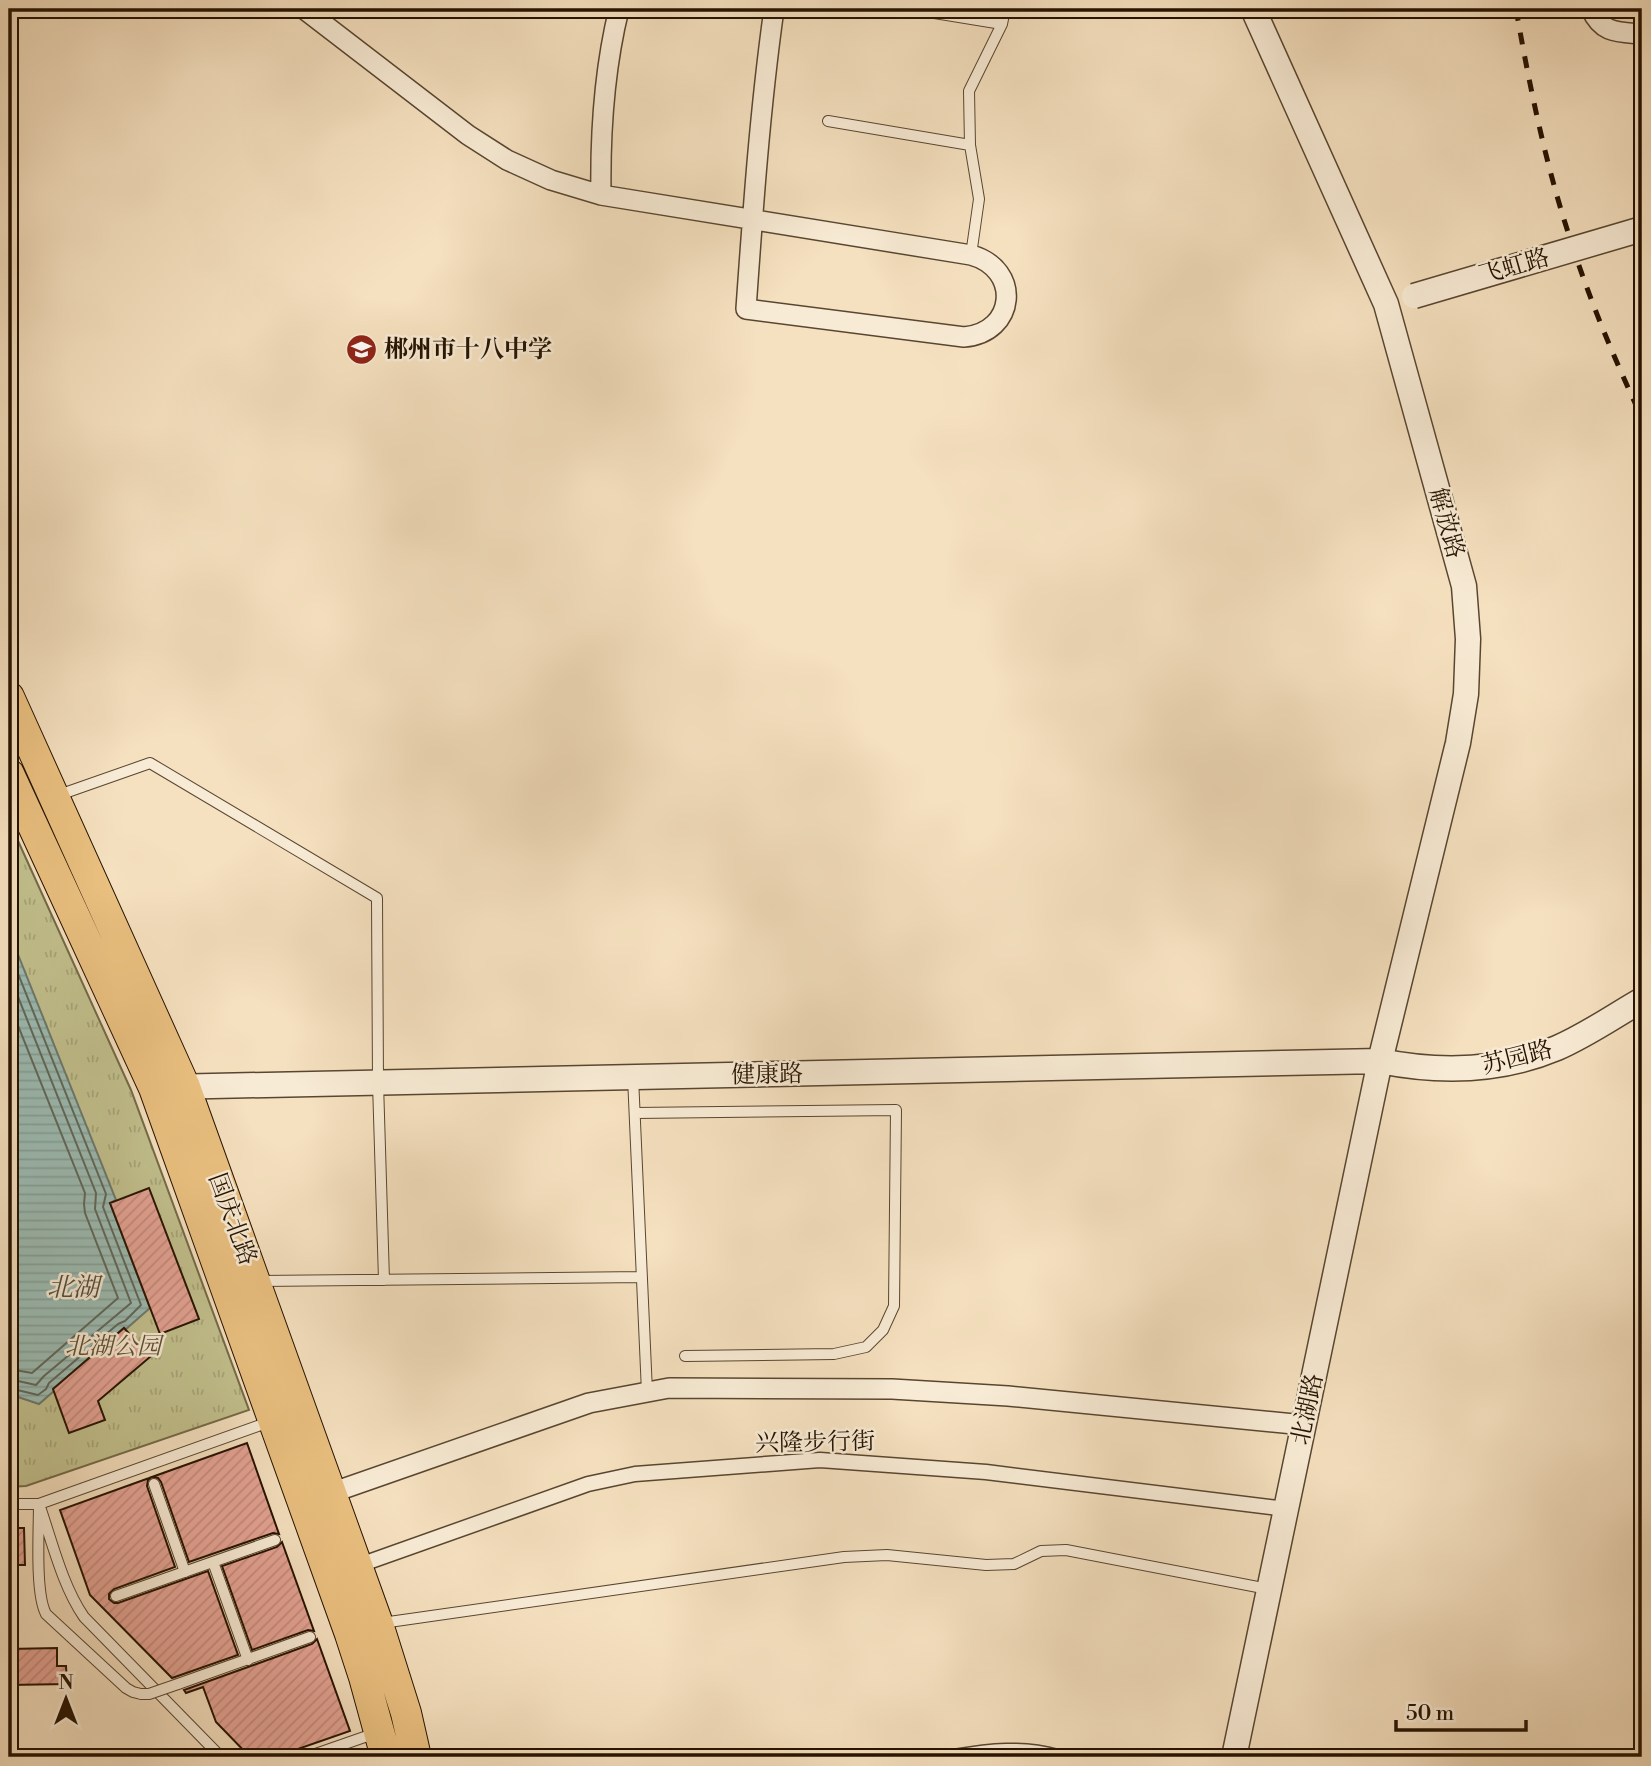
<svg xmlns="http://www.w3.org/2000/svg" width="1651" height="1766" viewBox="0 0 1651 1766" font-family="'Libre Bodoni','Noto Serif SC',serif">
	<defs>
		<pattern id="grass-tufts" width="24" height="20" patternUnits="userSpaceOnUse" patternTransform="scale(1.75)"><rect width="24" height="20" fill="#c2c18e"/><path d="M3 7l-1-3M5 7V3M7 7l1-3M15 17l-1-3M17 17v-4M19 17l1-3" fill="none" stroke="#a7a579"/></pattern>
		<pattern id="water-rules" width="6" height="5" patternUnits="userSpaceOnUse" patternTransform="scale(1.75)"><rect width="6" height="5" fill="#9cbdb5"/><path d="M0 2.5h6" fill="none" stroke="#86a19a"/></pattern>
		<pattern id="building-hatch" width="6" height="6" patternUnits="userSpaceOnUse" patternTransform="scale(1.75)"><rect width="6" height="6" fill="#e5a394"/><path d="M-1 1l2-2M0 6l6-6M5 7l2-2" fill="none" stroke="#c48b7e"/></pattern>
	</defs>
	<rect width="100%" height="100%" fill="#f5e0bf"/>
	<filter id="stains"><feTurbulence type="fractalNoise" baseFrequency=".00286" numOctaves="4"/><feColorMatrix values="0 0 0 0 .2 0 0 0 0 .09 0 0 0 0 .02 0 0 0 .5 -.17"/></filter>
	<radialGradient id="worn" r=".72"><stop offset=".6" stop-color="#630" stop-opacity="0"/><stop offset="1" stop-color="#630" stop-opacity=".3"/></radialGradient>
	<path fill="url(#grass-tufts)" stroke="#746a47" stroke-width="2" d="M 9,821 L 131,1090 L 249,1410 L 26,1486 L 9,1487 Z"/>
	<path fill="url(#water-rules)" stroke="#6c796d" stroke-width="2" d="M 9,932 L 116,1200 L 110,1203 L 150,1308 L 126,1329 L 124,1328 L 53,1389 L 54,1391 L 39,1404 L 9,1394 Z"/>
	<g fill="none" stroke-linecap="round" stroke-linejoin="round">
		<path stroke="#60685a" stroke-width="2" d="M 9,951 L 106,1194 L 103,1207 L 141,1305 L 125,1321 L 118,1324 L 49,1383 L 46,1389 L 38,1395 L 9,1388
			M 9,974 L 96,1193 L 95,1209 L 131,1303 L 44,1376 L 36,1385 L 9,1379
			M 9,1003 L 85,1193 L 84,1204 L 85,1213 L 118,1298 L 32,1373 L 9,1369"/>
	</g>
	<path fill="url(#building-hatch)" stroke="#251200" stroke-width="2" d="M 149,1188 L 199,1319 L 160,1334 L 110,1203 Z
		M 124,1328 L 150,1357 L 98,1401 L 105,1420 L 69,1433 L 53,1389 Z
		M 247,1443 L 279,1534 L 273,1533 L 189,1562 L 161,1482 L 158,1478 L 152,1477 Z
		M 152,1477 L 148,1480 L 147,1486 L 175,1567 L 114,1589 L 109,1594 L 109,1599 L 114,1603 L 118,1603 L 208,1571 L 238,1655 L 172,1678 L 90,1595 L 60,1510 Z
		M 9,1528 L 24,1528 L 25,1565 L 9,1565 Z
		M 282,1542 L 314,1631 L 308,1630 L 252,1650 L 222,1566 L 277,1547 Z
		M 317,1639 L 350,1731 L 275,1757 L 250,1757 L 216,1722 L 203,1687 L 186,1693 L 184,1690 L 312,1644 Z
		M 57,1648 L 57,1666 L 66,1666 L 67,1684 L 9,1685 L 9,1649 Z"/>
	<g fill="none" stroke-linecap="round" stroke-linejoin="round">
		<defs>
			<path id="service" d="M 910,9 L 1002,24
				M 828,121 L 970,145
				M 971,255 L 979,199 L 970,145 L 969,91 L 1002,24 L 1005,9
				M 56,796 L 150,763 L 377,898 L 378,1083 L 384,1280
				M 633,1077 L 647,1392
				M 635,1113 L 896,1110 L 894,1306 L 883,1330 L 866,1347 L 834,1354 L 685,1356
				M 259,1281 L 642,1277
				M 154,1484 L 185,1572
				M 9,1504 L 39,1504 C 39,1530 35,1594 46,1614 L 126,1688 L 133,1692 L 141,1694
				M 213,1562 L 248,1660
				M 116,1596 L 275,1540
				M 382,1623 L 844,1557 L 887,1555 L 986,1565 L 1014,1564 L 1041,1551 L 1066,1550 L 1268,1589
				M 178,1684 L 310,1637
				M 221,1757 L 84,1617 C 62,1585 52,1541 39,1504 L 269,1422
				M 307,1757 L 376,1733"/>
			<path id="pedestrian" d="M 357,1566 L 588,1484 L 635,1474 L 820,1460 L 986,1472 L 1286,1509
				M 954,1757 C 989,1751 1023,1747 1057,1757"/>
			<path id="minor" d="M 304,9 L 468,135 L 507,160 L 551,180 L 601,195 L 971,255 C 1022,269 1016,333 964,337 L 746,309 C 753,209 760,109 774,9
				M 1591,9 C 1602,34 1618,32 1642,34
				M 601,195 C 600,132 604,70 619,9
				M 331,1493 L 589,1403 L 669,1388 L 892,1389 L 1008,1396 L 1304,1425"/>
			<path id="tertiary" d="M 168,1087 L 1380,1061 C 1440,1073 1500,1072 1557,1048 C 1587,1035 1614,1016 1642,1000
				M 1234,1757 L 1380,1061 L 1458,743 L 1466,694 L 1468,639 L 1464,586 L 1386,304 L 1253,9"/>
			<path id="primary" d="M 9,697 L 185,1087 L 378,1624 L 406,1713 L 416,1757
				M 9,774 L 154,1088 L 350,1634 L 364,1677 L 386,1757"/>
		</defs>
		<use href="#service" stroke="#594630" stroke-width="12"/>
		<use href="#pedestrian" stroke="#594630" stroke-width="17"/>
		<use href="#minor" stroke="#594630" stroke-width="22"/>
		<use href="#tertiary" stroke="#594630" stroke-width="27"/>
		<use href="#primary" stroke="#251200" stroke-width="32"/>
		<use href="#service" stroke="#f8ebd5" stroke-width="10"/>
		<use href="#pedestrian" stroke="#f8ebd5" stroke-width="14"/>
		<use href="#minor" stroke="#f8ebd5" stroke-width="19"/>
		<use href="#tertiary" stroke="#f8ebd5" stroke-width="24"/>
		<use href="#primary" stroke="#eac080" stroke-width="30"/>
		<path stroke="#251200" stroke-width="5" stroke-dasharray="12 12" stroke-linecap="butt" d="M 1516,9 C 1529,83 1544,157 1567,229 C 1587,294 1613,356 1642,418"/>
		<defs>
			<path id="service-bridge" d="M 141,1694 L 149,1694 L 178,1684"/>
			<path id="tertiary-bridge" d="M 1414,296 L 1642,229"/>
		</defs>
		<use href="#service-bridge" stroke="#594630" stroke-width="12" stroke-linecap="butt"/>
		<use href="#tertiary-bridge" stroke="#594630" stroke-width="27" stroke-linecap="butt"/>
		<use href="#service-bridge" stroke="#f8ebd5" stroke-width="10"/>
		<use href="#tertiary-bridge" stroke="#f8ebd5" stroke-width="24"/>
	</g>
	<defs>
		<symbol id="school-disc" viewBox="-11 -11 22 22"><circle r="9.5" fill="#8f2418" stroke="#f8ebd5"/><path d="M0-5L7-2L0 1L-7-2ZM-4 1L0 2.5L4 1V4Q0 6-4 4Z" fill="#fff"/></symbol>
	</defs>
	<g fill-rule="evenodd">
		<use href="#school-disc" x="344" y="332" width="35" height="35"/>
	</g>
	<g text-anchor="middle" stroke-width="5" stroke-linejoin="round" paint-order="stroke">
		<g font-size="24" fill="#251200" stroke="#f8ebd5">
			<text transform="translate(1514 266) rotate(-16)" y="8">飞虹路</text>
			<text transform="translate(1447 523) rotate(74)" y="8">解放路</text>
			<text transform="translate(1517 1057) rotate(-14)" y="8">苏园路</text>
			<text transform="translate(767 1074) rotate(-1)" y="8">健康路</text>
			<text transform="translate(233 1219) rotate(70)" y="8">国庆北路</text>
			<text transform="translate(1307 1409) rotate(-78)" y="8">北湖路</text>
			<text transform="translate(815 1442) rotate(-1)" y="8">兴隆步行街</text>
		</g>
		<g font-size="24" font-weight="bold" fill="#251200" stroke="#f8ebd5" text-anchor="start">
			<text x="384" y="357">郴州市十八中学</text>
		</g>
		<g font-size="24" font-style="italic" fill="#5c4f32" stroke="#f8ebd5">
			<text x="113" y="1354">北湖公园</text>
		</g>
		<g font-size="26" font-style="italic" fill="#4f4e3f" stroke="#f8ebd5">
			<text x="73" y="1296">北湖</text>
		</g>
	</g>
	<rect width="1651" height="1766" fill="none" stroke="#f5e0bf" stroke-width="35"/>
	<rect x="10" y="10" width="1630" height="1745" fill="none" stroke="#251200" stroke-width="3.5"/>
	<rect x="18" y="18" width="1616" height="1731" fill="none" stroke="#251200" stroke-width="2"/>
	<g transform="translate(66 1699)" stroke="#f8ebd5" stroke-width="5" paint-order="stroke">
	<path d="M0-5L12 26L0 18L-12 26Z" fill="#251200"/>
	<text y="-10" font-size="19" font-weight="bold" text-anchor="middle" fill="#251200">N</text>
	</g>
	<path d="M1396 1720v10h130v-10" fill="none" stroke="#251200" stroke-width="3.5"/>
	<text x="1406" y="1720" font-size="21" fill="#251200" stroke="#f8ebd5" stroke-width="5" paint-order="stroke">50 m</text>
	<rect width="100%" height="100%" filter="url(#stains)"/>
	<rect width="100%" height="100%" fill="url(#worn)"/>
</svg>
